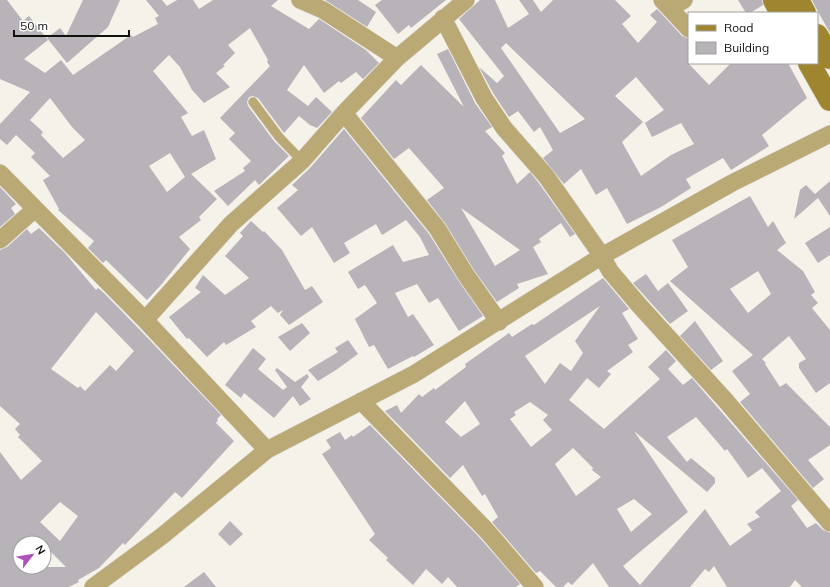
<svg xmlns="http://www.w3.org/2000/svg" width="830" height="587" viewBox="0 0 830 587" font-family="Mulish,sans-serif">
	<rect width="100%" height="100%" fill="#f5f2e9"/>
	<path fill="#b8b2b9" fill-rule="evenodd" d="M 0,0 L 7,0 L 23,21 L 29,16 L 48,40 L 24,59 L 45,73 L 61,60 L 73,75 L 131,35 L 133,37 L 158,24 L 155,18 L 159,16 L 146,0 L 162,0 L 167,6 L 177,0 L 193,0 L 199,9 L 213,0 L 278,0 L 271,6 L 309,29 L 319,19 L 366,50 L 379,63 L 363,79 L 356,72 L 341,83 L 339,81 L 324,93 L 304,65 L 287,90 L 308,106 L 316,97 L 332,112 L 317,128 L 310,125 L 299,116 L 284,133 L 258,98 L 253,96 L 249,97 L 247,102 L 248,106 L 274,141 L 289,156 L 259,185 L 255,180 L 228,206 L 214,191 L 245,171 L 243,168 L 251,161 L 229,139 L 235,133 L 220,118 L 270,66 L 267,62 L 268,60 L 250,28 L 228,45 L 235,53 L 223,65 L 225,66 L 216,73 L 230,87 L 204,103 L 192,90 L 180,67 L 169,55 L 153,71 L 188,113 L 181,117 L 192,136 L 204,130 L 216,159 L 191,174 L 217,199 L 199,217 L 201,220 L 179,237 L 190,249 L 161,285 L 147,300 L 106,260 L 103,263 L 88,248 L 94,241 L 58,210 L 59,209 L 43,180 L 50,176 L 31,157 L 35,153 L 16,135 L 7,145 L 0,139 L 0,124 L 30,92 L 0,79 ZM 50,98 L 72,127 L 85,140 L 63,158 L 41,135 L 43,132 L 30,120 ZM 170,153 L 185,177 L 167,192 L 149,166 Z
		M 83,0 L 120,0 L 108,27 L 67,63 L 47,38 L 60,28 L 66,36 Z
		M 325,0 L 358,0 L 376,12 L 367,27 Z
		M 382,0 L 446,0 L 411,28 L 409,25 L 398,34 L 375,5 Z
		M 480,0 L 495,0 L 508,28 L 529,14 L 519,0 L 533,0 L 541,12 L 553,0 L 615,0 L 631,16 L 622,24 L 638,43 L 657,22 L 650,15 L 657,9 L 682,36 L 689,39 L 689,64 L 709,85 L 731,63 L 788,63 L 807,98 L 762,135 L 769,146 L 731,170 L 723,158 L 686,179 L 691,188 L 661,207 L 627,224 L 607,188 L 596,195 L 581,169 L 564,184 L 543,158 L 553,150 L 540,127 L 534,132 L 518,111 L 509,117 L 493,93 L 479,67 L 497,83 L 504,76 L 459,19 ZM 506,43 L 585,119 L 560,133 L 501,48 ZM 636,77 L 664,110 L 645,123 L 652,137 L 681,123 L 694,144 L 671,155 L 641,176 L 622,142 L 643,122 L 615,96 Z
		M 738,0 L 762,0 L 763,5 L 750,13 L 746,13 Z
		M 812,0 L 830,0 L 830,33 L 816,8 Z
		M 448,49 L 475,103 L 492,127 L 485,131 L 505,153 L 502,156 L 517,184 L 530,172 L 538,182 L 575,234 L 570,237 L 561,223 L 539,239 L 541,242 L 533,247 L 548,274 L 517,284 L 519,288 L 497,302 L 474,270 L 445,223 L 427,200 L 444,188 L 409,148 L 394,159 L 361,118 L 396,80 L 401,85 L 421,65 L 464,107 L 437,54 ZM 461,208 L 520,250 L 495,266 Z
		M 344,129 L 429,234 L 458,280 L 483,316 L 459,331 L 438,298 L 429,303 L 417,284 L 395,293 L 408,317 L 413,314 L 434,345 L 414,357 L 413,356 L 388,369 L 374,345 L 369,347 L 355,319 L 377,303 L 365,285 L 358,289 L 348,272 L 393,245 L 403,262 L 429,255 L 420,237 L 406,220 L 382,235 L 376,224 L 344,243 L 350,253 L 334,263 L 312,227 L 301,236 L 277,208 L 298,190 L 292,185 L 310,168 Z
		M 830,181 L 830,216 L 818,198 L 794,219 L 800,190 L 806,185 L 815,194 Z
		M 0,187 L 16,204 L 11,208 L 15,214 L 0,227 Z
		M 750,196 L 768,227 L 773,221 L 786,243 L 777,250 L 803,271 L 815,292 L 811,295 L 818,303 L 812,308 L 830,330 L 830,383 L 816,393 L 799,368 L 799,363 L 806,359 L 789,336 L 762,359 L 766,363 L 765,364 L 780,387 L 786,383 L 830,427 L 830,445 L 808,460 L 824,479 L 813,488 L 740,402 L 750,394 L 732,371 L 753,355 L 670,281 L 688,267 L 672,240 ZM 758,271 L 771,294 L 748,313 L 730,289 Z
		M 251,221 L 263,232 L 264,231 L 282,250 L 305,290 L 312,286 L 323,302 L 289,325 L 280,315 L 283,310 L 278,313 L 271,306 L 251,321 L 256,327 L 226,345 L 224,342 L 207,357 L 189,338 L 187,339 L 169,317 L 201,292 L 195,288 L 203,275 L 225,295 L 249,278 L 225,256 L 243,236 L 240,233 Z
		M 830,227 L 830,255 L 818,263 L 805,243 Z
		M 39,228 L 65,253 L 96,290 L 98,288 L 104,293 L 141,331 L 221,415 L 217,419 L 218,420 L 216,423 L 234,441 L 182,498 L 175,492 L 125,545 L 123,543 L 99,568 L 78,580 L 79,582 L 69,587 L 0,587 L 0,452 L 21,480 L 42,461 L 18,437 L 20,435 L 15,429 L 20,424 L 0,406 L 0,250 L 7,247 L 27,229 L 31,234 ZM 96,312 L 134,351 L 116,371 L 110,365 L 85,391 L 80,386 L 78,388 L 51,369 ZM 60,502 L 78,516 L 60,541 L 40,522 ZM 20,543 L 44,543 L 44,545 L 66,567 L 20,567 Z
		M 646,274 L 658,291 L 668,283 L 688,311 L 670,324 L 633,283 Z
		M 603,278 L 629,309 L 622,313 L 638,339 L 628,345 L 633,352 L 607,371 L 611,374 L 599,388 L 587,378 L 569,400 L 604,429 L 660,379 L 648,367 L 666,350 L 676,361 L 668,369 L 683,385 L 692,378 L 718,408 L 798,500 L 791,506 L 807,528 L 816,523 L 823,530 L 830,533 L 830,587 L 802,587 L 795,580 L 790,587 L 727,587 L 714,566 L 709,572 L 705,569 L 690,587 L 609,587 L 593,563 L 572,585 L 568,582 L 563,587 L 556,587 L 540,571 L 536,573 L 492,522 L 498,517 L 485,494 L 482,496 L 463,465 L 450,478 L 385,411 L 397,405 L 401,413 L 419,394 L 422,397 L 434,388 L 435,390 L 466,367 L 465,364 L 509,333 L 512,337 L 532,324 L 534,325 ZM 600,306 L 575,341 L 583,353 L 571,371 L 560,363 L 545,384 L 525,356 ZM 465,401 L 480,424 L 461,437 L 445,422 ZM 530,402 L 548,415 L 543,420 L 552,430 L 531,447 L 510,419 L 516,415 L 514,412 ZM 696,417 L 725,451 L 727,449 L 748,478 L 762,468 L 781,491 L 755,512 L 760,517 L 747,524 L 752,530 L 730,546 L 705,509 L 640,585 L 623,566 L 688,512 L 634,431 L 707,492 L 715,483 L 715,478 L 691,458 L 687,462 L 667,437 ZM 573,448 L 593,468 L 592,470 L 601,477 L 576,496 L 555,464 ZM 634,499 L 652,514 L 631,532 L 617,509 Z
		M 695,321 L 723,361 L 711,370 L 680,336 Z
		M 302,323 L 310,333 L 290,351 L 278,337 Z
		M 348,340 L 358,354 L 336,370 L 318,381 L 308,370 L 338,352 L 335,348 Z
		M 253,348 L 266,359 L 258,369 L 283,390 L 287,387 L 275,370 L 277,368 L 295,382 L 307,374 L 309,377 L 301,387 L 311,399 L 300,406 L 293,396 L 274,418 L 244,393 L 241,398 L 225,385 Z
		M 370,425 L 480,538 L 520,584 L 516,587 L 457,587 L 448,577 L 442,584 L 426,569 L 413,585 L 386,560 L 388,558 L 369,540 L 375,534 L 322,454 L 331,448 L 326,440 L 340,432 L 345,440 L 352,435 L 353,437 Z
		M 230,521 L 243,534 L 230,546 L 218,534 Z
		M 204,572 L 216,587 L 184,587 Z"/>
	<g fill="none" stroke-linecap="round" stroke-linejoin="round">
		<defs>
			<path id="lane" d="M 253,102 L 279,137 L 302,161"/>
			<path id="street" d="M 300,0 L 323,10 L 397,58
				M 662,0 L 689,29
				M 670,8 L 684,0
				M 443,18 L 484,98 L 504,128 L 546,176 L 602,256 L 610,271 L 638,304 L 726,401 L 830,523
				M 344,113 L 437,228 L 466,275 L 499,322
				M 0,173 L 145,320 L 267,450
				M 0,240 L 35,209
				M 145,320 L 231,224 L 302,161 L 344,113 L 397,58 L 466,0
				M 361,401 L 487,531 L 535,587
				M 93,587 L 162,536 L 267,450 L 414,374 L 602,256 L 732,183 L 830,134"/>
			<path id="secondary" d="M 774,0 L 781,13
				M 798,0 L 805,13
				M 817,35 L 830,58
				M 809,63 L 830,100"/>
		</defs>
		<use href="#lane" stroke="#d1cec6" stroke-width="10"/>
		<use href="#street" stroke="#d1cec6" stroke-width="18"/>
		<use href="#secondary" stroke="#d1cec6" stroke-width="23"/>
		<use href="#lane" stroke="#baa975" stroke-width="9"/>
		<use href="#street" stroke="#baa975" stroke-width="17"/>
		<use href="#secondary" stroke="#9f852d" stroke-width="22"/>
	</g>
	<rect x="688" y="12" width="130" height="52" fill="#ffffff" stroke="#a0a09f"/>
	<rect x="696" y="25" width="20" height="6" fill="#9f852d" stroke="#a0a09f"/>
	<text x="724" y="32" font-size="12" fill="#12110e">Road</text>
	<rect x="696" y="42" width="20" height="12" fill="#b8b2b9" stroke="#a0a09f"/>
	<text x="724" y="52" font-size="12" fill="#12110e">Building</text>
	<g transform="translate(32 555) rotate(59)"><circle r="19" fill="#ffffff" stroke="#a0a09f"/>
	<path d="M0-3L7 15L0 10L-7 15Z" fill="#ad51bb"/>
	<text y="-6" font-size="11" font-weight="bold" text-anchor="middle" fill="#12110e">N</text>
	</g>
	<path d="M14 30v6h115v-6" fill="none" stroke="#12110e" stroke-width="2"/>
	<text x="20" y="30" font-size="12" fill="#12110e" stroke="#ffffff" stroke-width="3" paint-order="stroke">50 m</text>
</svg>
